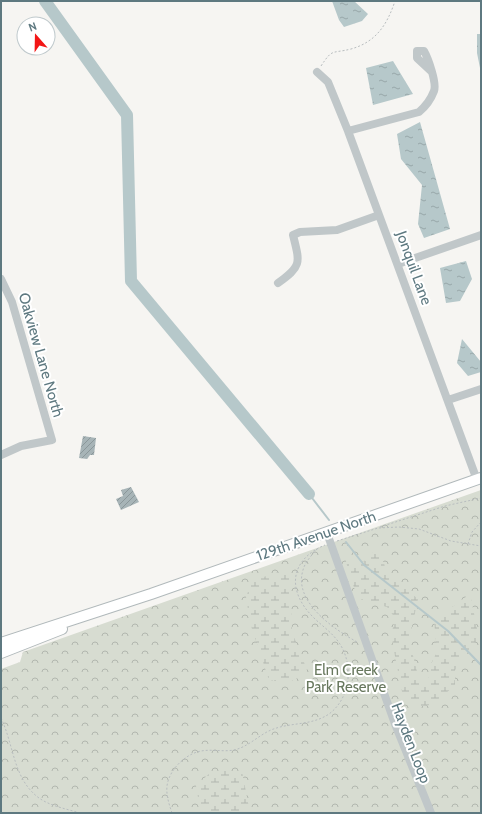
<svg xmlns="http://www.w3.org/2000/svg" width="482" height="814" viewBox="0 0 482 814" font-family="Cabin,sans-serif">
	<defs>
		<pattern id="forest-crowns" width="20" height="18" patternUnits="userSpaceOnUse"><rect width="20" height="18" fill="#d7dcd1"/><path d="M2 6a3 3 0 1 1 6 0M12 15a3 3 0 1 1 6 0" fill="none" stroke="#b2b7af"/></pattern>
		<pattern id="wetland-marsh" width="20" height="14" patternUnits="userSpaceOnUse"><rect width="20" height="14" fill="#d7dcd1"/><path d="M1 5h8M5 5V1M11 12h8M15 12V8" fill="none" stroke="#b2b7af"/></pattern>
		<pattern id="water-ripples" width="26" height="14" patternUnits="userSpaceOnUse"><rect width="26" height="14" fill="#b6c8ca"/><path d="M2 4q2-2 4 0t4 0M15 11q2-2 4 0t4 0" fill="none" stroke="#97a7a9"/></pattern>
		<pattern id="building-hatch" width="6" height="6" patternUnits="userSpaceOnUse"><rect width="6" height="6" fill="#a7b4b7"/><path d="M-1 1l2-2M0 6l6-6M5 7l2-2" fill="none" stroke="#8b979a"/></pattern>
	</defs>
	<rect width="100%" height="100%" fill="#f6f5f2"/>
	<path fill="url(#forest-crowns)" d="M 481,490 L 481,813 L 1,813 L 1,669 L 20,662 L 23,652 Z"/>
	<path fill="url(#wetland-marsh)" d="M 378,545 L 387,573 L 418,599 L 409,640 L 421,687 L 430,676 L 431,664 L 437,652 L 434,620 L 470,594 L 477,628 L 476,641 L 455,670 L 455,686 L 430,705 L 416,707 L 403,697 L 393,646 L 392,632 L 395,618 L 387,607 L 358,598 L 349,574 L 345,557 L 358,565 L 368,558 Z
		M 287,569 L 290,581 L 292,632 L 307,670 C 293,684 288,683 269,680 L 250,623 L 246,597 L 252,581 Z
		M 212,771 L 242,771 L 250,813 L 204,813 L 200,809 L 196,786 Z"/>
	<path fill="url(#water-ripples)" d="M 332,1 L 354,1 L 368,14 L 362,21 L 344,27 L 339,20 Z
		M 477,34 L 481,34 L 481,73 L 477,53 Z
		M 393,61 L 413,94 L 373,105 L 366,68 Z
		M 420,122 L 450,229 L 424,238 L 418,224 L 422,185 L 401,159 L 397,134 Z
		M 466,261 L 472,279 L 460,301 L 446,303 L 440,268 Z
		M 462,339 L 481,362 L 481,372 L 468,376 L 457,363 Z"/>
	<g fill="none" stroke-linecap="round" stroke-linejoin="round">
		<path stroke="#b6c8ca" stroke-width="2" d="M 309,494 L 329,520
			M 346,542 L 364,565 L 448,631 L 481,665
			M 1,813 L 2,813"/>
		<path stroke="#b6c8ca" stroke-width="12" d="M 45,1 L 127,115 L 131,281 L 309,494"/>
	</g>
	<path fill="url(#building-hatch)" d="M 83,436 L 96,438 L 94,455 L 90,455 L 87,459 L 79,458 Z
		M 131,487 L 139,502 L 121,510 L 116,499 L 123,496 L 121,490 Z"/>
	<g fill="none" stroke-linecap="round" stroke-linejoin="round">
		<defs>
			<path id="major" d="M 1,643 L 151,594 L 481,478
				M 1,653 L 62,629"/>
		</defs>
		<use href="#major" stroke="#b1b9bb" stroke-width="12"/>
		<path stroke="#b8bdbf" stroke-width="1" stroke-dasharray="2 2" stroke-linecap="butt" d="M 321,66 C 333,48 331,54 351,49 C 376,42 387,25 395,1
			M 380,527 L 445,506 L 481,498
			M 337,541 L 378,528 L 399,527 L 419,529 L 451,541 L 481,546
			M 468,544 L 472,532 L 481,522
			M 317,549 C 312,555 305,562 303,570 C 293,602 334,629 357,642
			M 1,718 C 14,745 13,779 39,798 C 50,806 67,809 80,813
			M 172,813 C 169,804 166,795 167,786 C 169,770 185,754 201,751 C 212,749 223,752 234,750 C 248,747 259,735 271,730 C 290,722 311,726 329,714 C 352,697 354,661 337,640 C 330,631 321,625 313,617 C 287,591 289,560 325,545"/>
		<path stroke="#c0c7c9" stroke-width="8" d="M 317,72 L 328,82 L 348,131 L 477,480
			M 348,131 L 419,112 C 426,106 431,99 434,91 C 437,83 428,58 424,51 L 417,51 L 417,58 L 431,71
			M 398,264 L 481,235
			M 1,279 L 12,302 L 52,440 L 21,446 L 1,455
			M 278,283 C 302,266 300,263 293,235 L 300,232 L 337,230 L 379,215
			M 448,400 L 481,389
			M 327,533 L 395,724 L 431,813"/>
		<use href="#major" stroke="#fff" stroke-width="10"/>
	</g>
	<g text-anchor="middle" stroke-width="4" stroke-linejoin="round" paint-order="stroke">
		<g font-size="15" fill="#5e7980" stroke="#fff">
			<text transform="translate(414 268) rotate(70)" y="5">Jonquil Lane</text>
			<text transform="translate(41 355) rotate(74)" y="5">Oakview Lane North</text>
			<text transform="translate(316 536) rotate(-19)" y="5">129th Avenue North</text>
			<text transform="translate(411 743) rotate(69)" y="5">Hayden Loop</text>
		</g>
		<g font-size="15" fill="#68785e" stroke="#fff">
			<text x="346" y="675">Elm Creek<tspan x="346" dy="17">Park Reserve</tspan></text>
		</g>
	</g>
	<rect width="482" height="814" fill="none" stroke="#5e7980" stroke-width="4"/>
	<g transform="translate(36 36) rotate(340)"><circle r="19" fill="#ffffff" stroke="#bfc9cc"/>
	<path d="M0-3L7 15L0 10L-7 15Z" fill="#f31616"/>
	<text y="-6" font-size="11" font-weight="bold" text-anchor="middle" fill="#5e7980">N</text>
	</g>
</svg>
